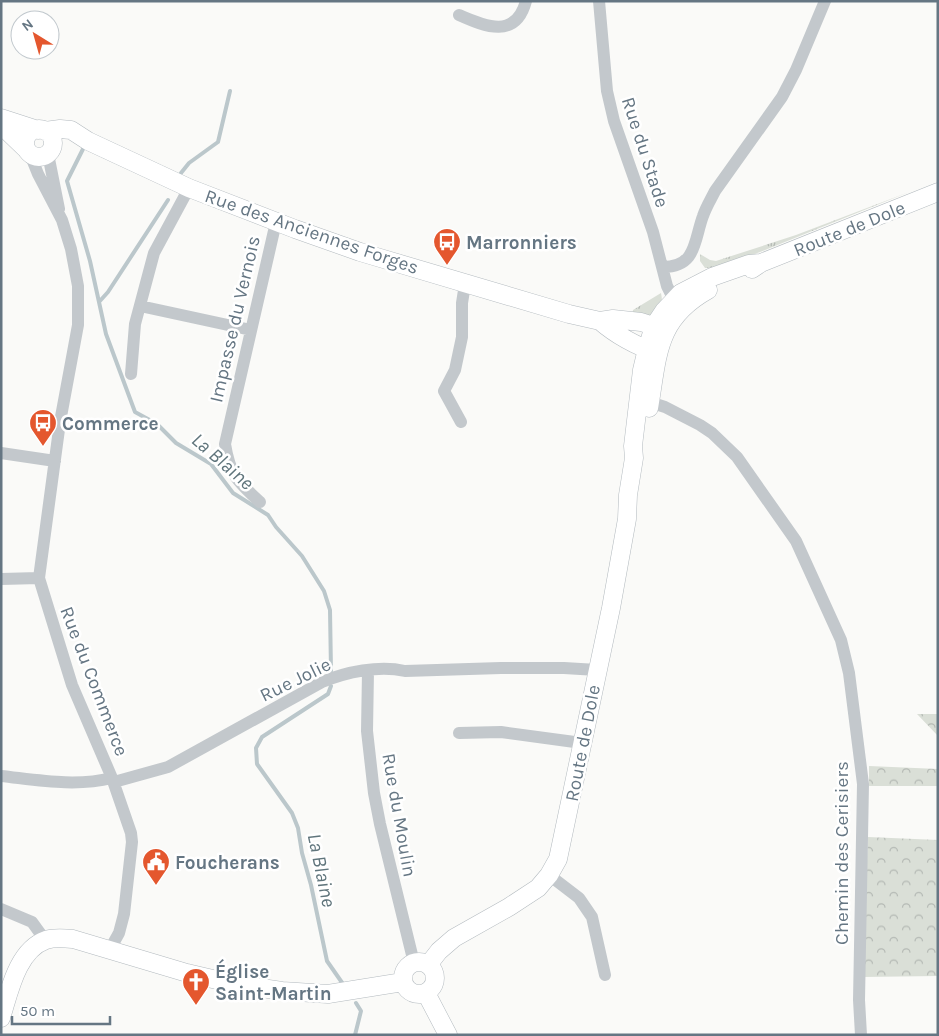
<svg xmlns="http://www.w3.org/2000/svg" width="939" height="1036" viewBox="0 0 939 1036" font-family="Karla,sans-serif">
	<defs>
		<pattern id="grass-tufts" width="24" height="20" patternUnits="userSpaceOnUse" patternTransform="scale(1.25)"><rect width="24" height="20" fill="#dadfd7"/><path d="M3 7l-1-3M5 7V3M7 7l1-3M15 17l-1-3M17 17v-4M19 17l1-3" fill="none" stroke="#b4b9b4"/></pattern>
		<pattern id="forest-crowns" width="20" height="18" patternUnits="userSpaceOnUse" patternTransform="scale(1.25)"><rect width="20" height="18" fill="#dadfd7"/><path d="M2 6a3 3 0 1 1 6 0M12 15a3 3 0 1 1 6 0" fill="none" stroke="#b4b9b4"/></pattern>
	</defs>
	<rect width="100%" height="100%" fill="#fafaf8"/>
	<path fill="url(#grass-tufts)" d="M 909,192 L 760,252 L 716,268 L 705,268 L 700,261 L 700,254 L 710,260 L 716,261 L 796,235 Z
		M 661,293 C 666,316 649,317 632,317 L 633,310 Z"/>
	<path fill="url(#forest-crowns)" d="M 917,714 L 938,714 L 938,736 Z
		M 869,766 L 938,769 L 938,786 L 869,786 Z
		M 868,837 L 938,840 L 938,976 L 862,977 Z"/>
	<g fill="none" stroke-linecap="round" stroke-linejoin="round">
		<path stroke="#bbc7cb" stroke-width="4" d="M 83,149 L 67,181 L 90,261 L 106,334 L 135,412 L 157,424 L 176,443 L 211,464 L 233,493 L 268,515 L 276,527 L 302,556 L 324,591 L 330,610 L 331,671
			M 181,173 L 189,163 L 218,142 L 230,91
			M 99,302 L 108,292 L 168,200
			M 331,686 L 328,694 L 262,737 L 256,748 L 257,764 L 292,813 L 298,828 L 302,853 L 311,885 L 327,961 L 343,984
			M 355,1035 L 361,1011 L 356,1003"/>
		<defs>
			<path id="secondary" d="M 1,118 L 38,130
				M 1,125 L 27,150
				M25 143a14 14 0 1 1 28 0a14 14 0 1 1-28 0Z
				M 45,131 L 60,129 L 71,130 L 88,141 L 189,188 L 295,229 L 360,252 L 569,314 L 600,321 L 613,319 L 641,322 L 666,330
				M 752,269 L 761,263 L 938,192
				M 600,321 C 615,334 637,347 656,352
				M 649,408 C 658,355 656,319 708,290
				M403 978a16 16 0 1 1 32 0a16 16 0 1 1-32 0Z
				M 428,965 L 439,951 L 454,938 L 509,907 L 538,888 L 549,875 L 558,859 L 611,608 L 627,519 L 628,495 L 634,458 L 633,446 L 642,370 L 647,349 L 654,326 L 664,311 L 681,293 L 712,277 L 749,264 L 761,263
				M 426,993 L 448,1035
				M 1,1018 C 9,993 17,950 46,940 C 54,937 64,938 73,939 L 187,973 L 234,984 L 282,991 L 328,994 L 403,982"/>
		</defs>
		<use href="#secondary" stroke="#b3babf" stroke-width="19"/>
		<path stroke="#c3c8cc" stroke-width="12" d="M 599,1 L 607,91 L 614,121 L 653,232 L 667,286 L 672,296 L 681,305
			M 459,15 C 486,27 516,39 526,1
			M 30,154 L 38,174 L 62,220 L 71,249 L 78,286 L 78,325 L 60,422 L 39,578 L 72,685 L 112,778 L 131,833 L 132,842 L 124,914 L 119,933 L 109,951
			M 48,154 L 59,209
			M 663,267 C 697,267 694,240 703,216 C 706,207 711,199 715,191 L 782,97 L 796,70 L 825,1
			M 140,306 L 251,330
			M 131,374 L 135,324 L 154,253 L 189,188
			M 643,400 L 665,407 L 700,425 L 712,433 L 737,457 L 796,541 L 841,640 L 849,673 L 863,784 L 859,1000 L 861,1035
			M 461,422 L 444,391 L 455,370 L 462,337 L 462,303 L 465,284
			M 1,453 L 55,461
			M 260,502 C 237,481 230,475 225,444 L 276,222
			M 1,579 L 39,578
			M 368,671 L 367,731 L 374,793 L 380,824 L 414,963
			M 459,733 L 501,732 L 582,743
			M 1,776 C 38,780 75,787 112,778
			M 114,782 L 168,767 L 322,682 C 346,672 379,665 405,671 L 501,668 L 564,668 L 597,670
			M 549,875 L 579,898 L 592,917 L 605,975
			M 1,909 L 32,922 L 45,940"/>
		<use href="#secondary" stroke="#fff" stroke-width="18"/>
	</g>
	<defs>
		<symbol id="bus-pin" viewBox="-11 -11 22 30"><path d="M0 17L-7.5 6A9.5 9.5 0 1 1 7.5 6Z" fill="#e4572e" stroke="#fff"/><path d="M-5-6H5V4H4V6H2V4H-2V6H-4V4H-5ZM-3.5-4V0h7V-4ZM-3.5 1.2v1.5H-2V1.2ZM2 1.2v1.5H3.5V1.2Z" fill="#fff"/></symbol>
		<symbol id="civic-pin" viewBox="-11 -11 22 30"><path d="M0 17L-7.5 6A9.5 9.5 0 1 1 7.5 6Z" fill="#e4572e" stroke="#fff"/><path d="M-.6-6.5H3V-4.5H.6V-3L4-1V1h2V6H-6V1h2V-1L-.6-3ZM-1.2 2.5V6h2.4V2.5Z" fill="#fff"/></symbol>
		<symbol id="church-pin" viewBox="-11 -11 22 30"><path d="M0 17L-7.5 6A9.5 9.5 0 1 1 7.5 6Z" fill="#e4572e" stroke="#fff"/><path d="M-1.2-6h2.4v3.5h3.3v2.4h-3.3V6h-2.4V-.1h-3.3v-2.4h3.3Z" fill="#fff"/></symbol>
	</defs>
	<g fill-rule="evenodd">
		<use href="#bus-pin" x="431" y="226" width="32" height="43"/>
		<use href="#bus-pin" x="27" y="407" width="32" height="43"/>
		<use href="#civic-pin" x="140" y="846" width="32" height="43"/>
		<use href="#church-pin" x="180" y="966" width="32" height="43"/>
	</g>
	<g text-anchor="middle" stroke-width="5" stroke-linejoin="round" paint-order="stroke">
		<g font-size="19" fill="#657683" stroke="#fff">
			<text transform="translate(646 152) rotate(72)" y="7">Rue du Stade</text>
			<text transform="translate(849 228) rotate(-22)" y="7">Route de Dole</text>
			<text transform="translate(312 231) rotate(19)" y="7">Rue des Anciennes Forges</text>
			<text transform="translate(234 319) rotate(-77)" y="7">Impasse du Vernois</text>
			<text transform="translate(295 679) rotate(-26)" y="7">Rue Jolie</text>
			<text transform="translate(95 681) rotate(69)" y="7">Rue du Commerce</text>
			<text transform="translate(582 743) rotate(-79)" y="7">Route de Dole</text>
			<text transform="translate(400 815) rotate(80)" y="7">Rue du Moulin</text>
			<text transform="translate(841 853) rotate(-90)" y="7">Chemin des Cerisiers</text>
		</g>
		<g font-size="19" font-weight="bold" fill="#657683" stroke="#fff" text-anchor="start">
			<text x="466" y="249">Marronniers</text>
			<text x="62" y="430">Commerce</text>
			<text x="175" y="869">Foucherans</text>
			<text x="215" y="978">Église<tspan x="215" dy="22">Saint-Martin</tspan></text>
		</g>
		<g font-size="20" font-style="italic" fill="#60757c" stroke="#fff">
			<text transform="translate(223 461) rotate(41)" y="7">La Blaine</text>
			<text transform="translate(322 870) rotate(78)" y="7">La Blaine</text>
		</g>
	</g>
	<rect width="939" height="1036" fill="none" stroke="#657683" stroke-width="5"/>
	<g transform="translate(35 35) rotate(323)"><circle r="24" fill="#ffffff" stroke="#c1c8cd"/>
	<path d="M0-4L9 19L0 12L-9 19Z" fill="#e4572e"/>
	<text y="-8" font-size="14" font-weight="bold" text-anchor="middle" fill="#657683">N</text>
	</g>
	<path d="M12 1016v8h98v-8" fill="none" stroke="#657683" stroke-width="2.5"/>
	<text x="20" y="1016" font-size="15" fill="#657683" stroke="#ffffff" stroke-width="4" paint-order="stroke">50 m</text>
</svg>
